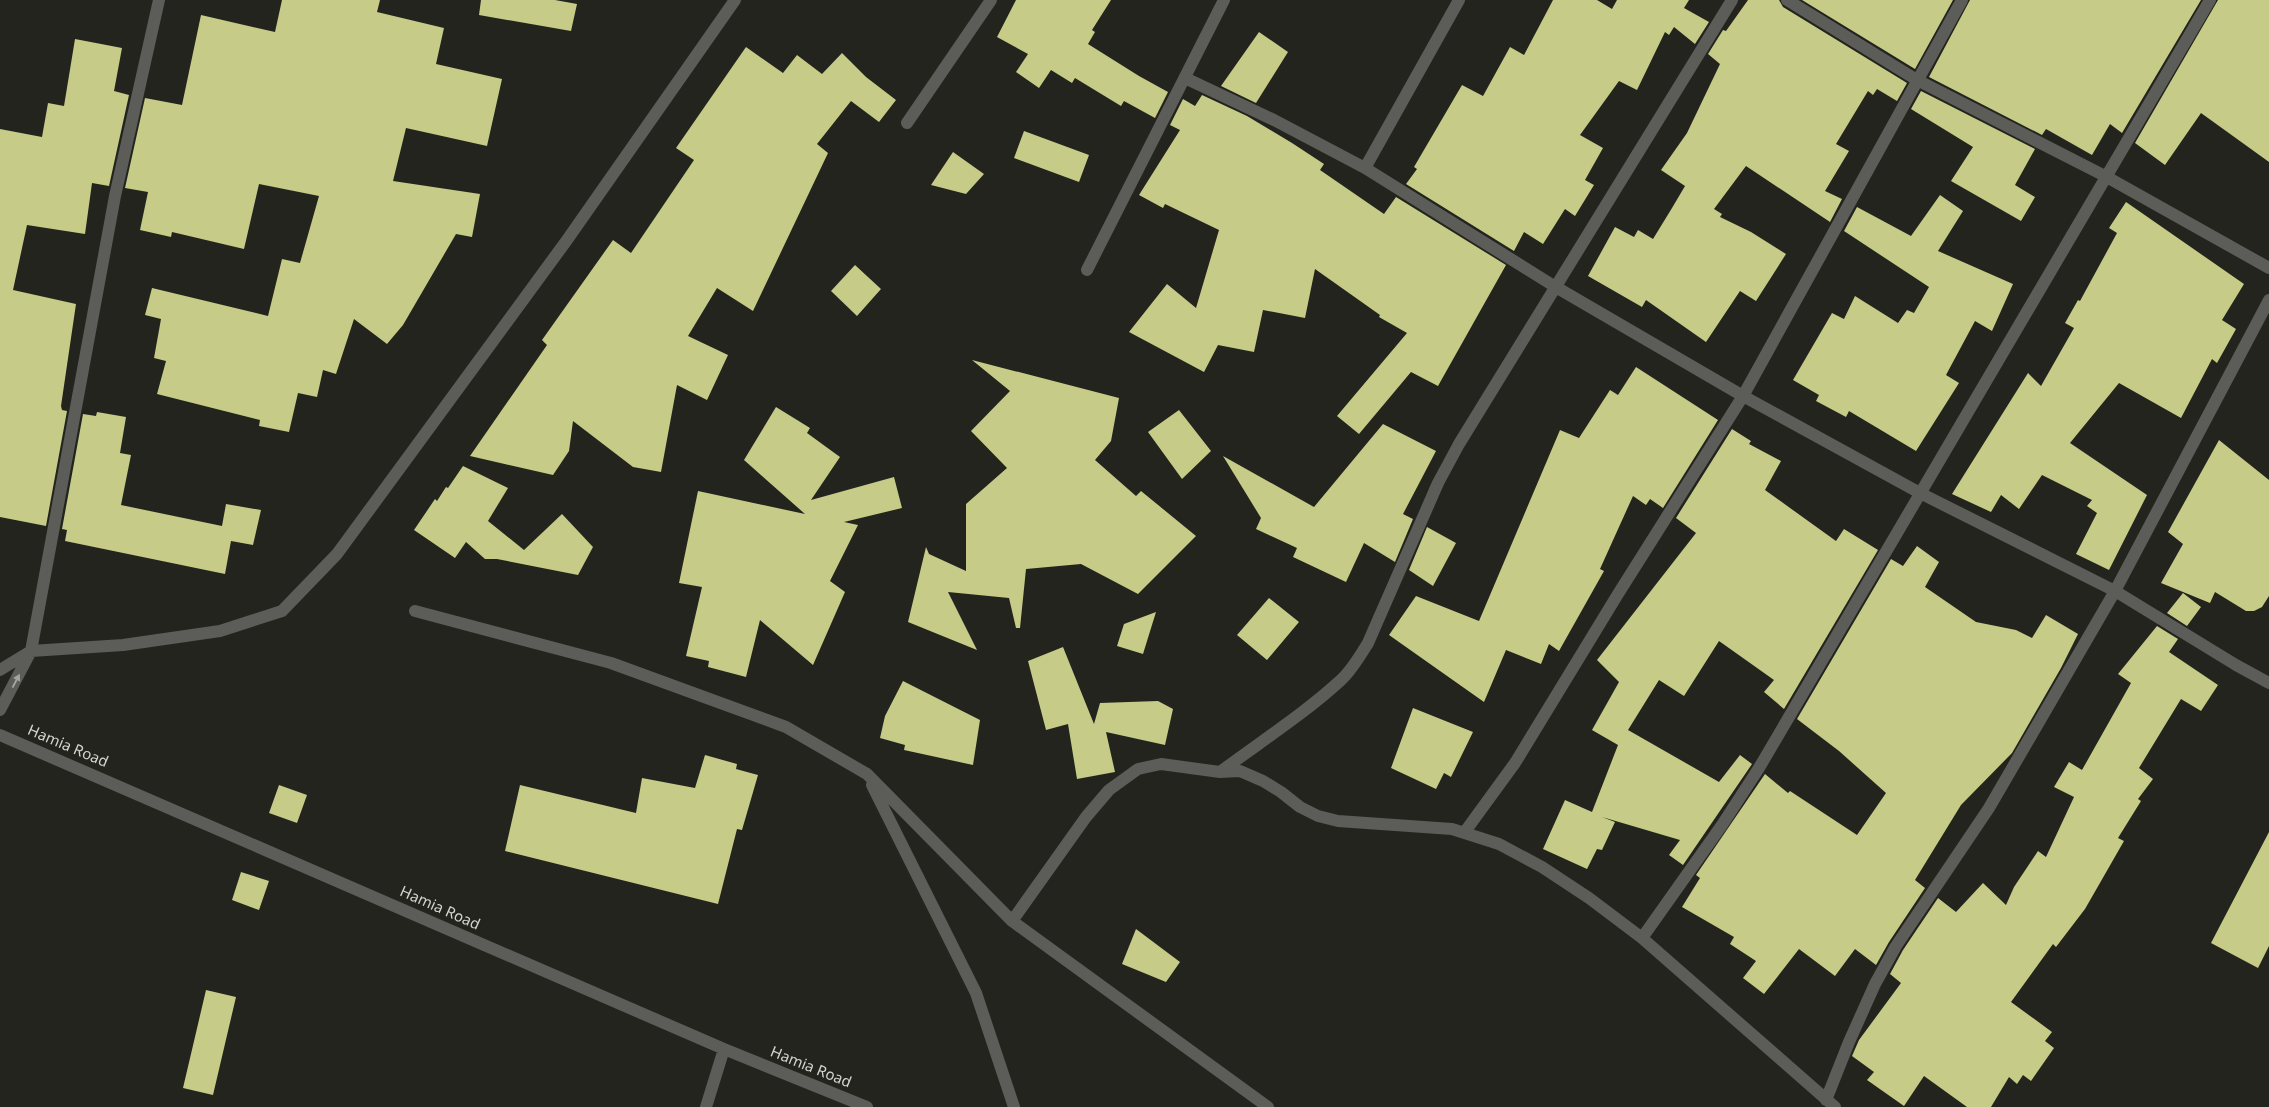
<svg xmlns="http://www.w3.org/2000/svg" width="2269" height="1107" viewBox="0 0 2269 1107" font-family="'Noto Sans',sans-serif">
	<rect width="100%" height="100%" fill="#23241d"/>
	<path fill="#c6cb87" d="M 282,0 L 380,0 L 377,12 L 444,28 L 436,64 L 502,79 L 487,146 L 406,128 L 393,181 L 480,194 L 472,237 L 456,234 L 403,325 L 387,344 L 354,319 L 336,374 L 323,370 L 317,397 L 298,393 L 289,432 L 259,426 L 260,420 L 157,394 L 166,361 L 154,358 L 161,319 L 145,315 L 152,288 L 268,316 L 282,259 L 300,263 L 319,196 L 259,184 L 244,249 L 172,232 L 171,237 L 140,230 L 148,192 L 125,188 L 145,98 L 182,105 L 201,15 L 275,32 Z
		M 481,0 L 555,0 L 577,4 L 571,31 L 479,15 Z
		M 1016,0 L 1111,0 L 1092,30 L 1095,32 L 1088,44 L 1139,76 L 1168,92 L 1155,118 L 1124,101 L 1121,106 L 1075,78 L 1072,83 L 1051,70 L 1039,88 L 1016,72 L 1028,54 L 997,37 Z
		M 1553,0 L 1597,0 L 1612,9 L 1617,0 L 1689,0 L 1684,8 L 1709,22 L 1695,44 L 1674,27 L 1669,35 L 1665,32 L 1637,90 L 1619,81 L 1580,135 L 1603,148 L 1585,180 L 1594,185 L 1575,216 L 1565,209 L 1543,244 L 1524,232 L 1514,251 L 1406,184 L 1417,169 L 1414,167 L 1462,85 L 1483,96 L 1510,47 L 1524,55 Z
		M 1748,0 L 1779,0 L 1783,7 L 1907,83 L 1897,101 L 1877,89 L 1873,95 L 1868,91 L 1836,144 L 1849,151 L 1825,191 L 1842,199 L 1830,222 L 1746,166 L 1714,209 L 1722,214 L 1720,217 L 1751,232 L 1786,254 L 1756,301 L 1740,291 L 1706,342 L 1646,300 L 1642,307 L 1588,276 L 1615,227 L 1634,237 L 1638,230 L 1653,239 L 1672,208 L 1685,186 L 1661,170 L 1687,133 L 1720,64 L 1708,54 L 1723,30 L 1726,31 Z
		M 1802,0 L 1953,0 L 1915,69 Z
		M 1970,0 L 2201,0 L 2122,133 L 2110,124 L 2092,155 L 2046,129 L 2042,135 L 1929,77 Z
		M 2218,0 L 2269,0 L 2269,162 L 2201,113 L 2165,165 L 2135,143 Z
		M 1259,32 L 1288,52 L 1256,103 L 1221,86 Z
		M 75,39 L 122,48 L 114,91 L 129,95 L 109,186 L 92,183 L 85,234 L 27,225 L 13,290 L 76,304 L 61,406 L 62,410 L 67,411 L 46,526 L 0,517 L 0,129 L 42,137 L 48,103 L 64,106 Z
		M 746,47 L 783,73 L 797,55 L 822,74 L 842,53 L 866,77 L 896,100 L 879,122 L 851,101 L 817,144 L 828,153 L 753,311 L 717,288 L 688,336 L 728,355 L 707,400 L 677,385 L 661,472 L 633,467 L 573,421 L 569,451 L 553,475 L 470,456 L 547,345 L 542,340 L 613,240 L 631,253 L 694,160 L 676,148 Z
		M 1921,91 L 2035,149 L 2015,185 L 2035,197 L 2021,221 L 1951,181 L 1973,147 L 1911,109 Z
		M 1202,95 L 1247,116 L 1292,143 L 1324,164 L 1320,170 L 1384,214 L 1396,197 L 1506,265 L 1438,386 L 1411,372 L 1359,434 L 1337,416 L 1407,333 L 1379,317 L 1380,315 L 1315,269 L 1305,318 L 1263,310 L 1254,352 L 1218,345 L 1204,372 L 1129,332 L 1167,284 L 1196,308 L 1219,230 L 1165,204 L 1163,208 L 1139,195 L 1180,130 L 1170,125 L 1183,99 L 1195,106 Z
		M 1024,131 L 1089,155 L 1079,182 L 1014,158 Z
		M 953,152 L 984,174 L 966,194 L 931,185 Z
		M 1940,195 L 1963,211 L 1938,251 L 2013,284 L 1992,331 L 1975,321 L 1946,375 L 1959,383 L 1916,451 L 1849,411 L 1846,417 L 1816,401 L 1819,395 L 1793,380 L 1832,313 L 1844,319 L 1855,296 L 1898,323 L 1907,310 L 1914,313 L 1929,287 L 1844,231 L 1857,207 L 1911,236 Z
		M 2126,202 L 2244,284 L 2222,320 L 2236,329 L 2217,363 L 2212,359 L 2181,418 L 2119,383 L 2070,443 L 2147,495 L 2109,570 L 2076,554 L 2097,513 L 2087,506 L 2092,500 L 2042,475 L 2019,509 L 2001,495 L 1991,512 L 1952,494 L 2028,373 L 2041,386 L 2074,328 L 2065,323 L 2078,300 L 2080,301 L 2117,233 L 2109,228 Z
		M 855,265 L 881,289 L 857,316 L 831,291 Z
		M 972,360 L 1119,398 L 1111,441 L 1095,460 L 1136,496 L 1141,491 L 1196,536 L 1138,594 L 1081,564 L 1026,569 L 1020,628 L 1016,628 L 1009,598 L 948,592 L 977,650 L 908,622 L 926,547 L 929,554 L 966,571 L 966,504 L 1007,468 L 971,431 L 1010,391 Z
		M 1636,367 L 1718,420 L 1663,508 L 1650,499 L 1646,505 L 1633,496 L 1600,569 L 1604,571 L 1559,651 L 1549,644 L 1541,664 L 1506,650 L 1484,702 L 1389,635 L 1416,596 L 1479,621 L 1560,430 L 1579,438 L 1610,390 L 1618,395 Z
		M 776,407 L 810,428 L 807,433 L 840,457 L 811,500 L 894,477 L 902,508 L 844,522 L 858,525 L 830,581 L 845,592 L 813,665 L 760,620 L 746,677 L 708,667 L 709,661 L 686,656 L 702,587 L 679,583 L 698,491 L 805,514 L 744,460 Z
		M 1179,410 L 1211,451 L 1182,479 L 1148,432 Z
		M 97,412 L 126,417 L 120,453 L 131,455 L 121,505 L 222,526 L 226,504 L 261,510 L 253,545 L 231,541 L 225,574 L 65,541 L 67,530 L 62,529 L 83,414 L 96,416 Z
		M 1383,424 L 1436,451 L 1403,514 L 1413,519 L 1395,562 L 1364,543 L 1346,582 L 1293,557 L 1297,548 L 1256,529 L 1261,518 L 1223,456 L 1314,507 Z
		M 1732,429 L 1751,441 L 1749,444 L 1781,461 L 1765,490 L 1836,541 L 1844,529 L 1878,550 L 1784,709 L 1764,692 L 1774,680 L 1719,641 L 1684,696 L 1659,680 L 1628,730 L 1719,782 L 1740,755 L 1752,764 L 1683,865 L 1669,855 L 1680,840 L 1602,817 L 1615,822 L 1602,850 L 1597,849 L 1587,869 L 1543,849 L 1565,800 L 1592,812 L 1618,745 L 1592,730 L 1619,682 L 1597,660 L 1696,533 L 1676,518 Z
		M 2219,440 L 2269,480 L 2269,596 L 2262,607 L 2254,611 L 2246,611 L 2215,592 L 2210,603 L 2161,583 L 2183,544 L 2168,532 Z
		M 463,466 L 508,488 L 488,521 L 524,550 L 562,514 L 593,547 L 578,575 L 497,559 L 485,559 L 466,542 L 455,558 L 414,530 L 435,499 L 437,501 L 446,487 L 448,488 Z
		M 1427,527 L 1456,543 L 1433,586 L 1409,570 Z
		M 1917,546 L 1939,562 L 1925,587 L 1976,622 L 2016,630 L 2032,638 L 2046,615 L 2078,634 L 2061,668 L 2012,753 L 1961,805 L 1915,880 L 1925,888 L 1889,942 L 1876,965 L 1855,949 L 1835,976 L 1799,949 L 1764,994 L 1743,978 L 1756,961 L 1730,944 L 1734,937 L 1682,907 L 1700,878 L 1696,875 L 1765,774 L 1788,793 L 1790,791 L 1857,835 L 1886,793 L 1839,751 L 1797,719 L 1891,559 L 1903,566 Z
		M 2183,593 L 2201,607 L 2187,626 L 2167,613 Z
		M 1269,598 L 1299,622 L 1267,660 L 1237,635 Z
		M 1156,612 L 1143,654 L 1117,646 L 1124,624 Z
		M 2157,626 L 2178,639 L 2169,652 L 2218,685 L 2201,711 L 2181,699 L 2139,768 L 2153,779 L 2138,799 L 2141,801 L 2118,838 L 2124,841 L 2085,909 L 2056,947 L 2053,944 L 2011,1002 L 2052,1032 L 2045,1041 L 2054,1048 L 2031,1081 L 2023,1075 L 2017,1084 L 2009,1077 L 1991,1107 L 1967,1107 L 1924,1076 L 1904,1106 L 1867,1080 L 1874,1072 L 1852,1056 L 1859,1040 L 1901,983 L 1890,974 L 1903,950 L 1938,898 L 1956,912 L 1983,883 L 2006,905 L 2014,887 L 2038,851 L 2046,857 L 2074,797 L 2054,787 L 2069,762 L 2082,770 L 2131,683 L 2118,674 Z
		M 1063,647 L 1094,724 L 1100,703 L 1158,701 L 1173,709 L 1165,745 L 1106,732 L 1115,772 L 1077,779 L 1068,724 L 1046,730 L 1028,661 Z
		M 903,681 L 980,720 L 973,765 L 904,750 L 905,745 L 880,738 L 885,716 Z
		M 1413,708 L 1473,732 L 1451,777 L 1444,773 L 1436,789 L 1391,768 Z
		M 705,755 L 737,764 L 736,769 L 758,775 L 742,830 L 737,829 L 718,904 L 505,851 L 520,785 L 636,813 L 642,778 L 695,788 Z
		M 279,785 L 307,795 L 297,823 L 269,813 Z
		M 2269,832 L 2269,946 L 2258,968 L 2211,943 Z
		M 241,872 L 269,881 L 259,910 L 232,900 Z
		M 1136,929 L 1180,962 L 1166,982 L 1122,964 Z
		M 206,990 L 236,997 L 213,1095 L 183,1088 Z"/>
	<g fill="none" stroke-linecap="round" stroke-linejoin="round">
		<path stroke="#5c5c58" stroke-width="12" d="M 1787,0 L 1917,80 L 2105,176 L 2269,268
			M 1185,78 L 1274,120 L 1365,168 L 1554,286 L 1743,396 L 1920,493 L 2115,591 L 2236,665 L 2269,683
			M 907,123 L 991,0
			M 1365,168 L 1459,0
			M 1087,270 L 1224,0
			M 415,611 L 611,663 L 786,727 L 867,774 L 1012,921 L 1268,1107
			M 0,670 L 31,651 L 123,645 L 220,631 L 282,611 L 337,554 L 567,240 L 735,0
			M 0,710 L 31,651 L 115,196 L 159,0
			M 0,735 L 724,1049 L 867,1107
			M 1220,772 C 1260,742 1304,714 1341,680 C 1352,670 1360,656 1368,643 L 1438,483 L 1459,444 L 1732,0
			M 872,785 L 976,993 L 1014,1107
			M 1464,833 L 1515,763 L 1618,594 L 1743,396 L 1962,0
			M 1012,921 L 1086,817 L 1109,790 L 1138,769 L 1161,764 L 1220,772 L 1240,771 L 1263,781 L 1281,792 L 1300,807 L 1318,816 L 1338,821 L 1452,829 L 1499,844 L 1542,867 L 1589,898 L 1642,938 L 1835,1107
			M 1642,938 L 1722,825 L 1759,768 L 2210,0
			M 1826,1100 L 1849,1042 L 1875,984 L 1896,946 L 1989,808 L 2115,591 L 2269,300
			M 706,1107 L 724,1049"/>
	</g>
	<defs><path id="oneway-solid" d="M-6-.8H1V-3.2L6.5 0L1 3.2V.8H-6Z" transform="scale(1.25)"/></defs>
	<use fill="#a3a49f" href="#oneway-solid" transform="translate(16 681) rotate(-62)"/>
	<g text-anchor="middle" stroke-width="5" stroke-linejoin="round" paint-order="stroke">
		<g font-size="15" fill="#d3d4cf" stroke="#23241d">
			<text transform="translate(68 746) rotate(23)" y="5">Hamia Road</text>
			<text transform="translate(440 908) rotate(24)" y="5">Hamia Road</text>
			<text transform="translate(811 1067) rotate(22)" y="5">Hamia Road</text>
		</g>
	</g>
</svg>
